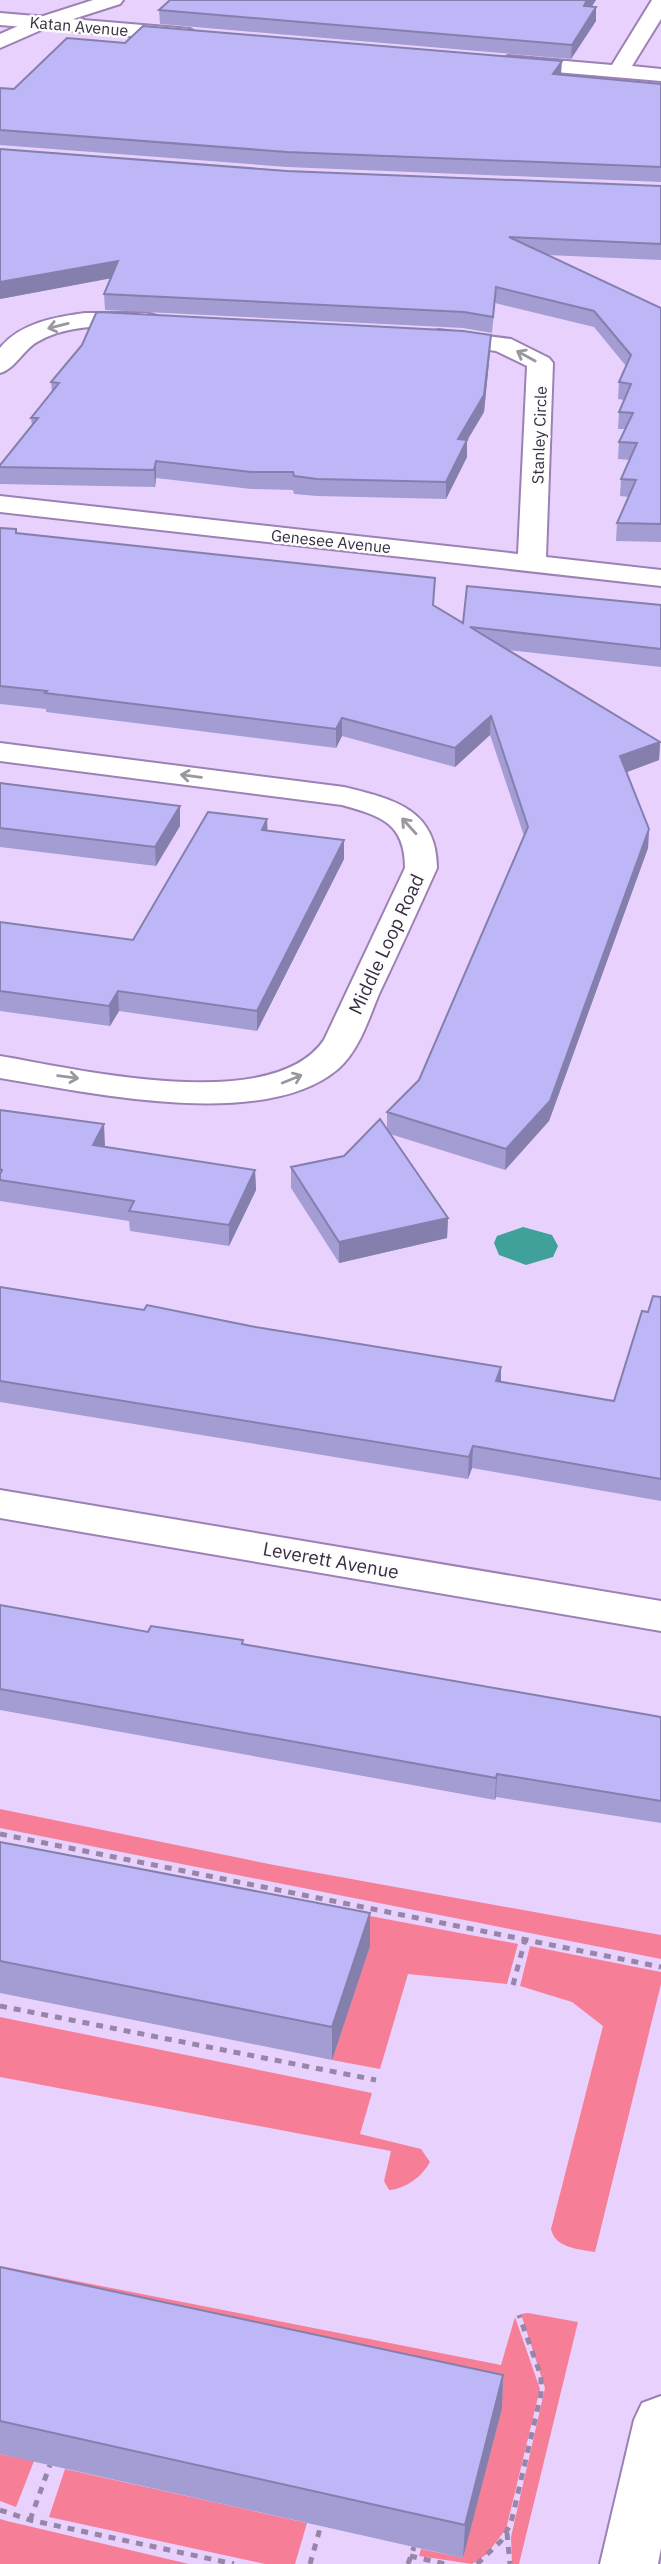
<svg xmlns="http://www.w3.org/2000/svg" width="661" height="2564" viewBox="0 0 661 2564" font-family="'IBM Plex Sans',sans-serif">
	<rect width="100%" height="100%" fill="#e8d2fd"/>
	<path fill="#f67f97" d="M 0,1809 L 274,1865 L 661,1935 L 661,1959 L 0,1828 Z
		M 275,1898 L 518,1944 L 507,1984 L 408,1974 L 380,2069 L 332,2060 Z
		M 530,1946 L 661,1972 L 661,1984 L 595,2252 C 578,2249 555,2248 551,2229 L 603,2026 L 572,2002 L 520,1986 Z
		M 0,2017 L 372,2093 L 360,2134 L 421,2149 L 430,2162 C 422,2177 405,2189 389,2190 L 384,2181 L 391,2151 L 0,2077 Z
		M 0,2266 L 501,2365 L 515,2317 L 540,2389 L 506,2529 L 487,2554 L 472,2564 L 419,2556 L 421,2549 L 464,2558 L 0,2299 Z
		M 528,2313 L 578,2322 L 519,2564 L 512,2564 L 511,2537 L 545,2388 L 521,2314 Z
		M 0,2454 L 34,2461 L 16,2507 L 0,2501 Z
		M 65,2469 L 307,2523 L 295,2564 L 265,2564 L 49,2517 Z
		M 0,2519 L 7,2521 L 189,2564 L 0,2564 Z"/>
	<path fill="#3fa19a" d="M 523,1227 L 552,1235 L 558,1246 L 553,1257 L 526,1265 L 499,1255 L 494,1243 L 497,1236 Z"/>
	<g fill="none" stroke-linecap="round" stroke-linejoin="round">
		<defs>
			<path id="minor" d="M 652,0 L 661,0 L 661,19 L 632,66 L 661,69 L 661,81 L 508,68 L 498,62 L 508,56 L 612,65 Z
				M 0,13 L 190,29 L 200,35 L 190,41 L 0,25 Z
				M 85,313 L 145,313 L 154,315 L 157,320 L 154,325 L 145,327 C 109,326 69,323 37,342 C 23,350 15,369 0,373 L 0,348 C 20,323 55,317 85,313 Z
				M 439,330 L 511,339 L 549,358 L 553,363 L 546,557 L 661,570 L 661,586 L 0,512 L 0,496 L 518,554 L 527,366 L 496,351 L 430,342 L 427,337 L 430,332 Z
				M 0,743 L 344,787 C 393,799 437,809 437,868 C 418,910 399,952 379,994 C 369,1018 359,1051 338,1069 C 264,1132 88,1092 0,1078 L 0,1056 C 77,1069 272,1116 324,1040 L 405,868 C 405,823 381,816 342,805 L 0,761 Z
				M 0,1490 L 661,1601 L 661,1631 L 0,1518 Z
				M 661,2396 L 661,2548 L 658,2564 L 600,2564 L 634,2420 L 642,2403 Z"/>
			<path id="tertiary" d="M 93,0 L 123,0 L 120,4 L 48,27 L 0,48 L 0,34 L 34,19 Z"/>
		</defs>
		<use href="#minor" stroke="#9c81b3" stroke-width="4"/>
		<use href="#tertiary" stroke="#9c81b3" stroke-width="4"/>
		<path stroke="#9786a7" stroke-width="5" stroke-dasharray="7 7" stroke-linecap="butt" d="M 0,1834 L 661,1967
			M 513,1985 L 525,1940
			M 0,2006 L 376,2080
			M 0,2510 L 30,2520 L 234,2564
			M 30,2520 L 50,2465
			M 507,2533 L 510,2564
			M 410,2556 L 445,2564
			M 310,2564 L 321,2525
			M 408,2564 L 414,2547
			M 477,2564 L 501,2541 L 511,2523 L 541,2394 L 541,2376 L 519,2315"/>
		<use href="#minor" fill="#fff" fill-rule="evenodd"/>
		<use href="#tertiary" fill="#fff" fill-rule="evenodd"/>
	</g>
	<path fill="#a39dd4" d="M 170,0 L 596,0 L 592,6 L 596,7 L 596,21 L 571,59 L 160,24 L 159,10 Z
		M 125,43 L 561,75 L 661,84 L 661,182 L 287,167 L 0,145 L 0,88 L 14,89 Z
		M 287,171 L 661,186 L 661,260 L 547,255 L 661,308 L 661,542 L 616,541 L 617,523 L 629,497 L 620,496 L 621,479 L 630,460 L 618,459 L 619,442 L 625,429 L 618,429 L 619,412 L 624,400 L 618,399 L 619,382 L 626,366 L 594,327 L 495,303 L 492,333 L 463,328 L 105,310 L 104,294 L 110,278 L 0,299 Z
		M 491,335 L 490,352 L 484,412 L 467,440 L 467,457 L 446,499 L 317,496 L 294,494 L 293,490 L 251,489 L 156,478 L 155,487 L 0,484 L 0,465 L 32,426 L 31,418 L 52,392 L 51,382 Z
		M 0,528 L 16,533 L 434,606 L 463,623 L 661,605 L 661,667 L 507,650 L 660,742 L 659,760 L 627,772 L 649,829 L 648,848 L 549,1121 L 505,1170 L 390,1134 L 448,1218 L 447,1238 L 339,1263 L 291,1188 L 291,1167 L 344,1156 L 387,1129 L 387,1112 L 419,1080 L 524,836 L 490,735 L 455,767 L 342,736 L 336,748 L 46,712 L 46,709 L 0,704 Z
		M 0,783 L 180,806 L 180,826 L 156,866 L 0,847 Z
		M 267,830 L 344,840 L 344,859 L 257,1031 L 119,1011 L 110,1026 L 0,1011 L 0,922 L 133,940 Z
		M 0,1110 L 105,1145 L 104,1147 L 255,1170 L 256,1190 L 229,1246 L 130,1231 L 129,1221 L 0,1201 Z
		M 0,1287 L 501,1367 L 501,1382 L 614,1401 L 648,1312 L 661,1297 L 661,1501 L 472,1468 L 468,1479 L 0,1402 Z
		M 0,1605 L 148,1632 L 243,1640 L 243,1644 L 661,1717 L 661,1823 L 496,1797 L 495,1800 L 0,1710 Z
		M 0,1842 L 370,1946 L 332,2060 L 0,1993 Z
		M 0,2267 L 503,2375 L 502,2408 L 463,2558 L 0,2454 Z"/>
	<path fill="#847fad" d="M 587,0 L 596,0 L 583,20 L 584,6 Z
		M 596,7 L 596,21 L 571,59 L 572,45 Z
		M 562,61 L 561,75 L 553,74 Z
		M 118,261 L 118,277 L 0,299 L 0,282 Z
		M 491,335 L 490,352 L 484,412 L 458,456 L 458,439 Z
		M 467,440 L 467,457 L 446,499 L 446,482 Z
		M 156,461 L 156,478 L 155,487 L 154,470 Z
		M 491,716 L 490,735 L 455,767 L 455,748 Z
		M 342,718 L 342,736 L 336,748 L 336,729 Z
		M 660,742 L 659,760 L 619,775 L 620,756 Z
		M 180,806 L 180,826 L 156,866 L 155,847 Z
		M 267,819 L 268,839 L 262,830 Z
		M 649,829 L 648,848 L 549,1121 L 505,1170 L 506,1149 Z
		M 344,840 L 344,859 L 257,1031 L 257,1011 Z
		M 118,991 L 119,1011 L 110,1026 L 109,1006 Z
		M 104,1124 L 105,1145 L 94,1166 L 93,1145 Z
		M 255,1170 L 256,1190 L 229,1246 L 229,1225 Z
		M 448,1218 L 447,1238 L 339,1263 L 339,1242 Z
		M 501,1367 L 501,1388 L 496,1381 Z
		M 473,1446 L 472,1468 L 468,1479 L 469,1457 Z
		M 497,1774 L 496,1797 L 495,1800 L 496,1778 Z
		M 370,1913 L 370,1946 L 332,2060 L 332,2027 Z
		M 503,2375 L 502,2408 L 463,2558 L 465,2525 Z"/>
	<path fill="#bdb6f7" stroke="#847fad" stroke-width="2" d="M 170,0 L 587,0 L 584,6 L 596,7 L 572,45 L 159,10 Z
		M 143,26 L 562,61 L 553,74 L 661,84 L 661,167 L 287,152 L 0,130 L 0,88 L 14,89 L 67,38 L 125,43 Z
		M 0,149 L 287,171 L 661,186 L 661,244 L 509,237 L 661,308 L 661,524 L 617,523 L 636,480 L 621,479 L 637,443 L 619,442 L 633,413 L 619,412 L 631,384 L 619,382 L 631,355 L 594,311 L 496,287 L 493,317 L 464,312 L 104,294 L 118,261 L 0,282 Z
		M 99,312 L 463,331 L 491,335 L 484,395 L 458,439 L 467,440 L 446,482 L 317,479 L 294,476 L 293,472 L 251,472 L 156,461 L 154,470 L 0,467 L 0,465 L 38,418 L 31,418 L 59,383 L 51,382 L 82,345 L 96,313 Z
		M 0,528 L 16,529 L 16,533 L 435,578 L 433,605 L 463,623 L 467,586 L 661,605 L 661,649 L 470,627 L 660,742 L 620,756 L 649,829 L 550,1101 L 506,1149 L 387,1112 L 419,1080 L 528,827 L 491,716 L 455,748 L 342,718 L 336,729 L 45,693 L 47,691 L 0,686 Z
		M 0,783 L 180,806 L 155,847 L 0,828 Z
		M 208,812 L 267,819 L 262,830 L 344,840 L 257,1011 L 118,991 L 109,1006 L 0,991 L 0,922 L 133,940 Z
		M 0,1110 L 104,1124 L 93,1145 L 255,1170 L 229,1225 L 129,1211 L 134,1201 L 0,1180 L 0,1174 L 2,1170 L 0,1169 Z
		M 380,1119 L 448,1218 L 339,1242 L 291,1167 L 344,1156 Z
		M 0,1287 L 144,1310 L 147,1305 L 250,1326 L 501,1367 L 496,1381 L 614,1401 L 642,1311 L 648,1312 L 653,1296 L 661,1297 L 661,1479 L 473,1446 L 469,1457 L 0,1381 Z
		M 0,1605 L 148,1632 L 151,1626 L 243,1640 L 242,1644 L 661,1717 L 661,1801 L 497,1774 L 496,1778 L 0,1689 Z
		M 0,1842 L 370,1913 L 332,2027 L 0,1961 Z
		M 0,2267 L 503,2375 L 465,2525 L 0,2421 Z"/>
	<defs><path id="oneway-shaft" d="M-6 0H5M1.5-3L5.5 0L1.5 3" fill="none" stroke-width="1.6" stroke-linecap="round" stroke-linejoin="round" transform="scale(1.75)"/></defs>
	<g stroke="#9c96a0">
		<use href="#oneway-shaft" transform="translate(58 326) rotate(166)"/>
		<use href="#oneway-shaft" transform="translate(526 356) rotate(-151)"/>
		<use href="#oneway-shaft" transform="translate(191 776) rotate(-173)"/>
		<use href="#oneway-shaft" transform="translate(409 826) rotate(-132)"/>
		<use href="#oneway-shaft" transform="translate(68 1077) rotate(8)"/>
		<use href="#oneway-shaft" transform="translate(292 1079) rotate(-22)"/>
	</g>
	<g text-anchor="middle" stroke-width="5" stroke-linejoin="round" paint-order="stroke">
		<g font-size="16" fill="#382d42" stroke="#fdfdfd">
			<text transform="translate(79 26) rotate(5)" y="6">Katan Avenue</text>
			<text transform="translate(539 435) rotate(-88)" y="6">Stanley Circle</text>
			<text transform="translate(331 541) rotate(6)" y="6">Genesee Avenue</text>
		</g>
		<g font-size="19" fill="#382d42" stroke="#fdfdfd">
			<text transform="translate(386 944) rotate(-65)" y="7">Middle Loop Road</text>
			<text transform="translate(331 1560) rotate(10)" y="7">Leverett Avenue</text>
		</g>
	</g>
</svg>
